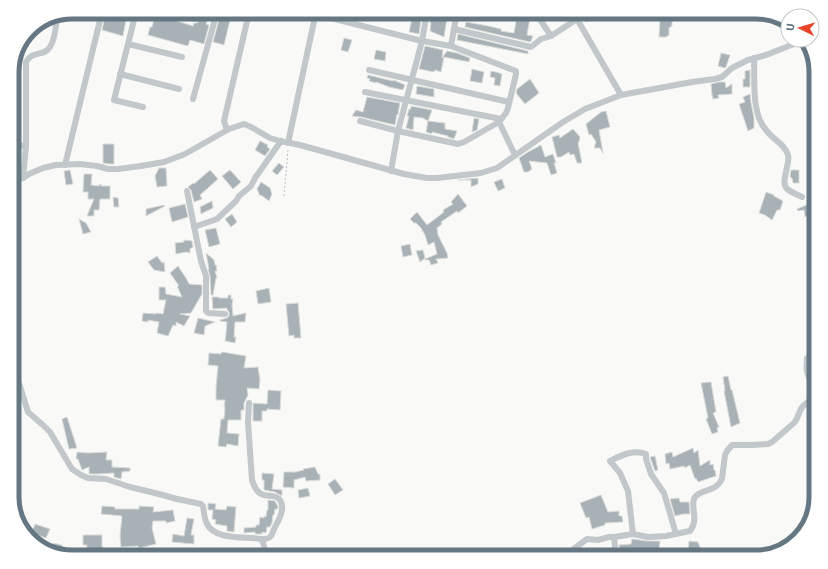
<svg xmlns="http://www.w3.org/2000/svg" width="828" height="569" font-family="'Fira Sans',sans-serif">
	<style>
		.building { fill: #a7b1b6; stroke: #dbdbd9 }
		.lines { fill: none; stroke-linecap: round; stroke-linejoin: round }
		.path { stroke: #babec1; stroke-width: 1; stroke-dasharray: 2 2; stroke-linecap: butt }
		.minor { stroke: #c2c7cb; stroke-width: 6 }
		.rim { fill: none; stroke: #647782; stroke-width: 5 }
	</style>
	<rect width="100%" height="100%" fill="#f9f9f7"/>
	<g class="building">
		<polygon points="106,12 120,12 127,14 123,36 102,30"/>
		<polygon points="197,12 209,12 206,24 209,25 204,44 190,40 188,46 148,35 150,27 152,27 155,15 177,20 177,21 193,26 194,23 197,23 199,20 199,17 196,15"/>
		<polygon points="221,12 232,12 224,45 213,42"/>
		<polygon points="393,12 422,12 419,34 409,32 412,19 392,14"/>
		<polygon points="431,12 448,12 444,37 430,31 431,23 430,23"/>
		<polygon points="487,12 510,12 511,15 513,16 522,18 530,18 527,35 533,36 531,41 530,42 465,27 466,22 488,26 501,29 501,31 514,33 516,21 498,18 499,17 487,13"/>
		<polygon points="584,12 596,12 598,17 586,22 583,15"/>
		<polygon points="660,19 672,20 672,26 669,28 669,35 666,37 659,37"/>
		<polygon points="458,34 528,51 528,54 457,40"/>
		<polygon points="344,38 352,40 348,52 341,50"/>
		<polygon points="425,46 443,50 442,58 447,51 457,53 470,58 469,62 444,57 441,72 435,70 434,72 419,69"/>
		<polygon points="376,50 386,52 385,61 374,59"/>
		<polygon points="721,53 730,55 726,67 725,68 718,66"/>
		<polygon points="472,69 484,72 482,83 470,81"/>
		<polygon points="750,70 750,87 743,87 743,79 745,79 745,71"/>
		<polygon points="491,71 496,72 502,74 500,86 494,85 495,78 490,77"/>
		<polygon points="368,75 393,81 393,80 396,81 405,85 403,90 389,87 376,82 376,83 369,81 370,79 367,78"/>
		<polygon points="530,79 539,93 525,104 516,93 517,89"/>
		<polygon points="719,82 725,82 726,88 732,84 732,94 718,95 719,98 713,99 712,95 711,84"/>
		<polygon points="417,86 434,89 434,97 416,94"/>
		<polygon points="750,94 751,103 754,118 754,128 748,131 739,104 745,102 743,97"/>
		<polygon points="367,97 400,103 399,108 398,115 397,114 395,125 361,117 352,116 356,110 363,112"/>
		<polygon points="411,106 432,110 428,121 423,118 414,117 413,130 406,128 409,116 407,116 409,109 411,109"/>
		<polygon points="606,111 610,127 599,130 603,153 600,148 594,148 596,142 591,134 589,135 586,124 601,112"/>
		<polygon points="474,118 479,119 477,130 472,132"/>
		<rect x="14" y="120" width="6" height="12"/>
		<polygon points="428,121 445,123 445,129 457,131 454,139 448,137 448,136 432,132 432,134 426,132"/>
		<polygon points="573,129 580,137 579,142 578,143 582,163 577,163 574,154 570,155 569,152 561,157 557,157 552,137 559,135 560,138"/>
		<polygon points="260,141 268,145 267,147 270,149 265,156 255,150"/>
		<polygon points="103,144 114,144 114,164 109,164 103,163"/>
		<polygon points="541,145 545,157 553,154 556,163 554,163 557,173 551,175 547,163 529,161 532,169 528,172 524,172 519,158 528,152"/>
		<polygon points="279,163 284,167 277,175 272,171"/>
		<polygon points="159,168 166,168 167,186 157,187 155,176"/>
		<polygon points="70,170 73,184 66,185 64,171"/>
		<polygon points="210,170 218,179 200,195 202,199 194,202 191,190 188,187 193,183 194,184"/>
		<polygon points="230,170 241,182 233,189 222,176"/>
		<polygon points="791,170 799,170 799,183 793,183 792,178 790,177"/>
		<polygon points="84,174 92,174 91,185 99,186 100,184 101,184 101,186 110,186 110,199 100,199 99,210 94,210 94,216 87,216 94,199 88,199 88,192 83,192"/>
		<polygon points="478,178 478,184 471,187 471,180 458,180"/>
		<polygon points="502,179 505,188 498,191 494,182"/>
		<polygon points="261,182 270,188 272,194 269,201 261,195 260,196 257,189"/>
		<polygon points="766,192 774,195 774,196 783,201 780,210 777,210 772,220 765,215 759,213"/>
		<polygon points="816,193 816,208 811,208 813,215 805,217 804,210 798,211 797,209 809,204 808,196"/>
		<polygon points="458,194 467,206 458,213 457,211 441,222 442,224 437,228 438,235 447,253 448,258 436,259 438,263 431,265 429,260 425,260 425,259 437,254 434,242 428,245 425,235 421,228 416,223 414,223 410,219 417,212 427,225 444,212 443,210 453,204 451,202"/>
		<polygon points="113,197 118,198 119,207 114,207"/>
		<polygon points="212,201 213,208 201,214 200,207"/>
		<polygon points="185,204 188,217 172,222 169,208"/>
		<polygon points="164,205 165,206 146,216 146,209"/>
		<polygon points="232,214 237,222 231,227 225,219"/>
		<polygon points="79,219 86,223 91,232 83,234"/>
		<polygon points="216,228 220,244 209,247 205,230"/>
		<polygon points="184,240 192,241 193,247 190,249 190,253 186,252 176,254 175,243 184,242"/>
		<polygon points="410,244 412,255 403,257 401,246"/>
		<polygon points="423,250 425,258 420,262 416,251"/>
		<polygon points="206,253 214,260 215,265 216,265 217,271 215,271 217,278 216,278 213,295 211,295 210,276 208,269 209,269"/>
		<polygon points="157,256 162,263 164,262 165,272 154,270 148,262"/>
		<polygon points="178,266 186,278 189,284 202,285 202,294 191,313 180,314 190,316 184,326 176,322 176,326 173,325 168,336 157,333 159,322 148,320 148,322 142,321 143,313 156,314 156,313 163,314 166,300 159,300 159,287 165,287 166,294 182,297 177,286 179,286 170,273"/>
		<polygon points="269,288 271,302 258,304 256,291"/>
		<polygon points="228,295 231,295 231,299 233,299 232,305 233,316 246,313 245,322 235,322 234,337 236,337 235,343 225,341 226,334 227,322 220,321 220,320 227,318 229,316 229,312 227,310 227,308 213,309 212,297 219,297 219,298 228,298"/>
		<polygon points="298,303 301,338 294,338 294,335 289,336 286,304"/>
		<polygon points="198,318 215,322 205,326 204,335 194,333"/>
		<polygon points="222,352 246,356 244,368 258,367 260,380 259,389 247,388 248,395 244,403 244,410 241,410 241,420 228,420 227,433 239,434 238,446 227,444 226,447 218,446 221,419 224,419 225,407 224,407 225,400 216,400 216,387 218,366 208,365 209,353 221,354"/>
		<polygon points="728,376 731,390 732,390 740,423 731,427 724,391 725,391 723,377"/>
		<polygon points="711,382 716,412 713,413 719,427 717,428 718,432 712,434 706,419 708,418 701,383"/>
		<polygon points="268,390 281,391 280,410 267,409 267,411 262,411 262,421 253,421 253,403 267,404"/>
		<polygon points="67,417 77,448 69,449 62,419"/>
		<polygon points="693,448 694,453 698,450 700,466 710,460 710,465 713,464 714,470 715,470 716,476 698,482 696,478 695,479 690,465 685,468 684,466 670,469 669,463 666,464 665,454 672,452 673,457"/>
		<polygon points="77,452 88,453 107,452 106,460 112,460 112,467 130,468 130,471 122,472 121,479 114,477 114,473 98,474 89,474 89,467 82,470 78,459 76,459"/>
		<polygon points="655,456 658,470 655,471 650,457"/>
		<polygon points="315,467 318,474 320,474 320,480 306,481 305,477 294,480 294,488 283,487 284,472 295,472 304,470 303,469"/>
		<polygon points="262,473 274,474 272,489 282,490 282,496 275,492 264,490 264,480 262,480"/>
		<polygon points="335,479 343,490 335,495 328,484"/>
		<polygon points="308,488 310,496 299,498 298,490"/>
		<polygon points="601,495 608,512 619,511 619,516 622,516 623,522 605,523 605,525 592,529 589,517 586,518 580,503"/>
		<polygon points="679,498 680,502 689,502 690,514 683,514 675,516 670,499"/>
		<polygon points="268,500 275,501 278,507 278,509 275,509 274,515 273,515 272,523 270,527 267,527 266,533 262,532 262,534 255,534 255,532 244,533 244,528 256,527 256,525 259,525 260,517 264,518 264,516 266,517 267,510 268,510"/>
		<polygon points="208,503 216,504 215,509 226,510 227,506 236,507 234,532 227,531 227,526 215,524 216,520 212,519 213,510 208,510"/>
		<polygon points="102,506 115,507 115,509 139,509 139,506 154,507 153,512 173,510 175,521 166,523 166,521 153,521 152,528 156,544 139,548 138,546 121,547 120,536 122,516 101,514"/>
		<polygon points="187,518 194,519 191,535 194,535 194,544 172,542 173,534 184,536"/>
		<polygon points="35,524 50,529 46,538 32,533"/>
		<polygon points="83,535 102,535 102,547 103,547 103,557 86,557 87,545 83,545"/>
		<polygon points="632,539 647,541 660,541 658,557 651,557 651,555 640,555 640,557 629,557 630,554 620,555 619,545 631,544"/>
		<polygon points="689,541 698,542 702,552 688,551"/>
		<polygon points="53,543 62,545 63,554 53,551"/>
	</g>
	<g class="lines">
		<polyline class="path" points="284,196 288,150"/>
		<g class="minor">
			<polyline points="136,12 114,100 143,107"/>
			<polyline points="165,12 195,19"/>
			<polyline points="307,12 422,41 451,46 516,71 516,74 508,108 506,113 499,122 515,155"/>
			<polyline points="514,12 522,14 537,14"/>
			<polyline points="535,12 551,36"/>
			<polyline points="573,12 577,19 621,95"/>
			<polyline points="454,29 531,47 541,39 551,36 577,19 580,12"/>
			<polyline points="128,44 182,57"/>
			<polyline points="451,46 457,12"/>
			<polyline points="20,50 37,27"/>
			<path d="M754 58C755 80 751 113 766 130 772 139 785 144 788 155 789 159 788 163 787 167 782 189 783 188 802 197"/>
			<polyline points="369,70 509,102"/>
			<polyline points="120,74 179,89"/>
			<polyline points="365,92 501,119"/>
			<polyline points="193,99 217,12"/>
			<polyline points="360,121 398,131 458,144 464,142 499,122"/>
			<polyline points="227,130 224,121 248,17"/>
			<polyline points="288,143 316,12"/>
			<polyline points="12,145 26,146"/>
			<polyline points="65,165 102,12"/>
			<polyline points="391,171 398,131 422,41 427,12"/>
			<path d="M23 178 26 146V62C32 50 44 57 50 47 55 40 56 26 57 18"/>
			<polyline points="12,180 23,178 29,174 43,168 56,165 80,164 97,166 108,169 118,169 141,166 164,162 185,154 229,129 244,124 251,127 270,138 280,141 300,145 404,174 427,178 437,178 481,173 497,168 563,122 585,109 621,95 692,82 715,79 722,77 732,68 748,60 766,55 804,40"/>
			<polyline points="187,191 201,261 206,276 206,311 208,313 225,314"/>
			<polyline points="194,227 217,219 236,201 239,196 251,186 255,178 281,141"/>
			<path d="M12 366 17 377 28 412 44 426 50 432 72 469 81 475 88 478 106 479 130 487 155 493 177 499 201 504 203 506C204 512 204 518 207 524 216 541 246 536 261 539 265 544 265 551 265 557"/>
			<path d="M249 403 248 422 252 480C260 505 272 490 280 500 286 509 278 521 274 529 273 532 272 535 270 537 268 539 264 539 261 539"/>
			<path d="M633 534 628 491 620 473 610 461 612 460C622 455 635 449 646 454V459L651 474 664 493 676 534"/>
			<polyline points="614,537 616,557"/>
			<path d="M563 557 587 539 598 540 609 537H614L633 534 648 537 666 536 690 531C700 519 689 506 695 497 702 488 715 493 722 479L725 455 727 451 732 445H752L768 444 772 442 794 423C798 419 798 414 801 409 804 403 813 400 814 396 816 389 808 378 807 371 806 367 807 363 807 358L816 353"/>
		</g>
	</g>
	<path d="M0 0H828V569H0ZM72 19H756A53 53 0 0 1 809 72V497A53 53 0 0 1 756 550H72A53 53 0 0 1 19 497V72A53 53 0 0 1 72 19Z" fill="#fff" fill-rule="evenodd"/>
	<path class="rim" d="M72 19H756A53 53 0 0 1 809 72V497A53 53 0 0 1 756 550H72A53 53 0 0 1 19 497V72A53 53 0 0 1 72 19Z"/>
	<g transform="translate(800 28) rotate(275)"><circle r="19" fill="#ffffff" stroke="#c1c9cd"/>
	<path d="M0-3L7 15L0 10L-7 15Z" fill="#e64529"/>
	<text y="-6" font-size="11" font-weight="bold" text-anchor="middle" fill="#647782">U</text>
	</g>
</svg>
